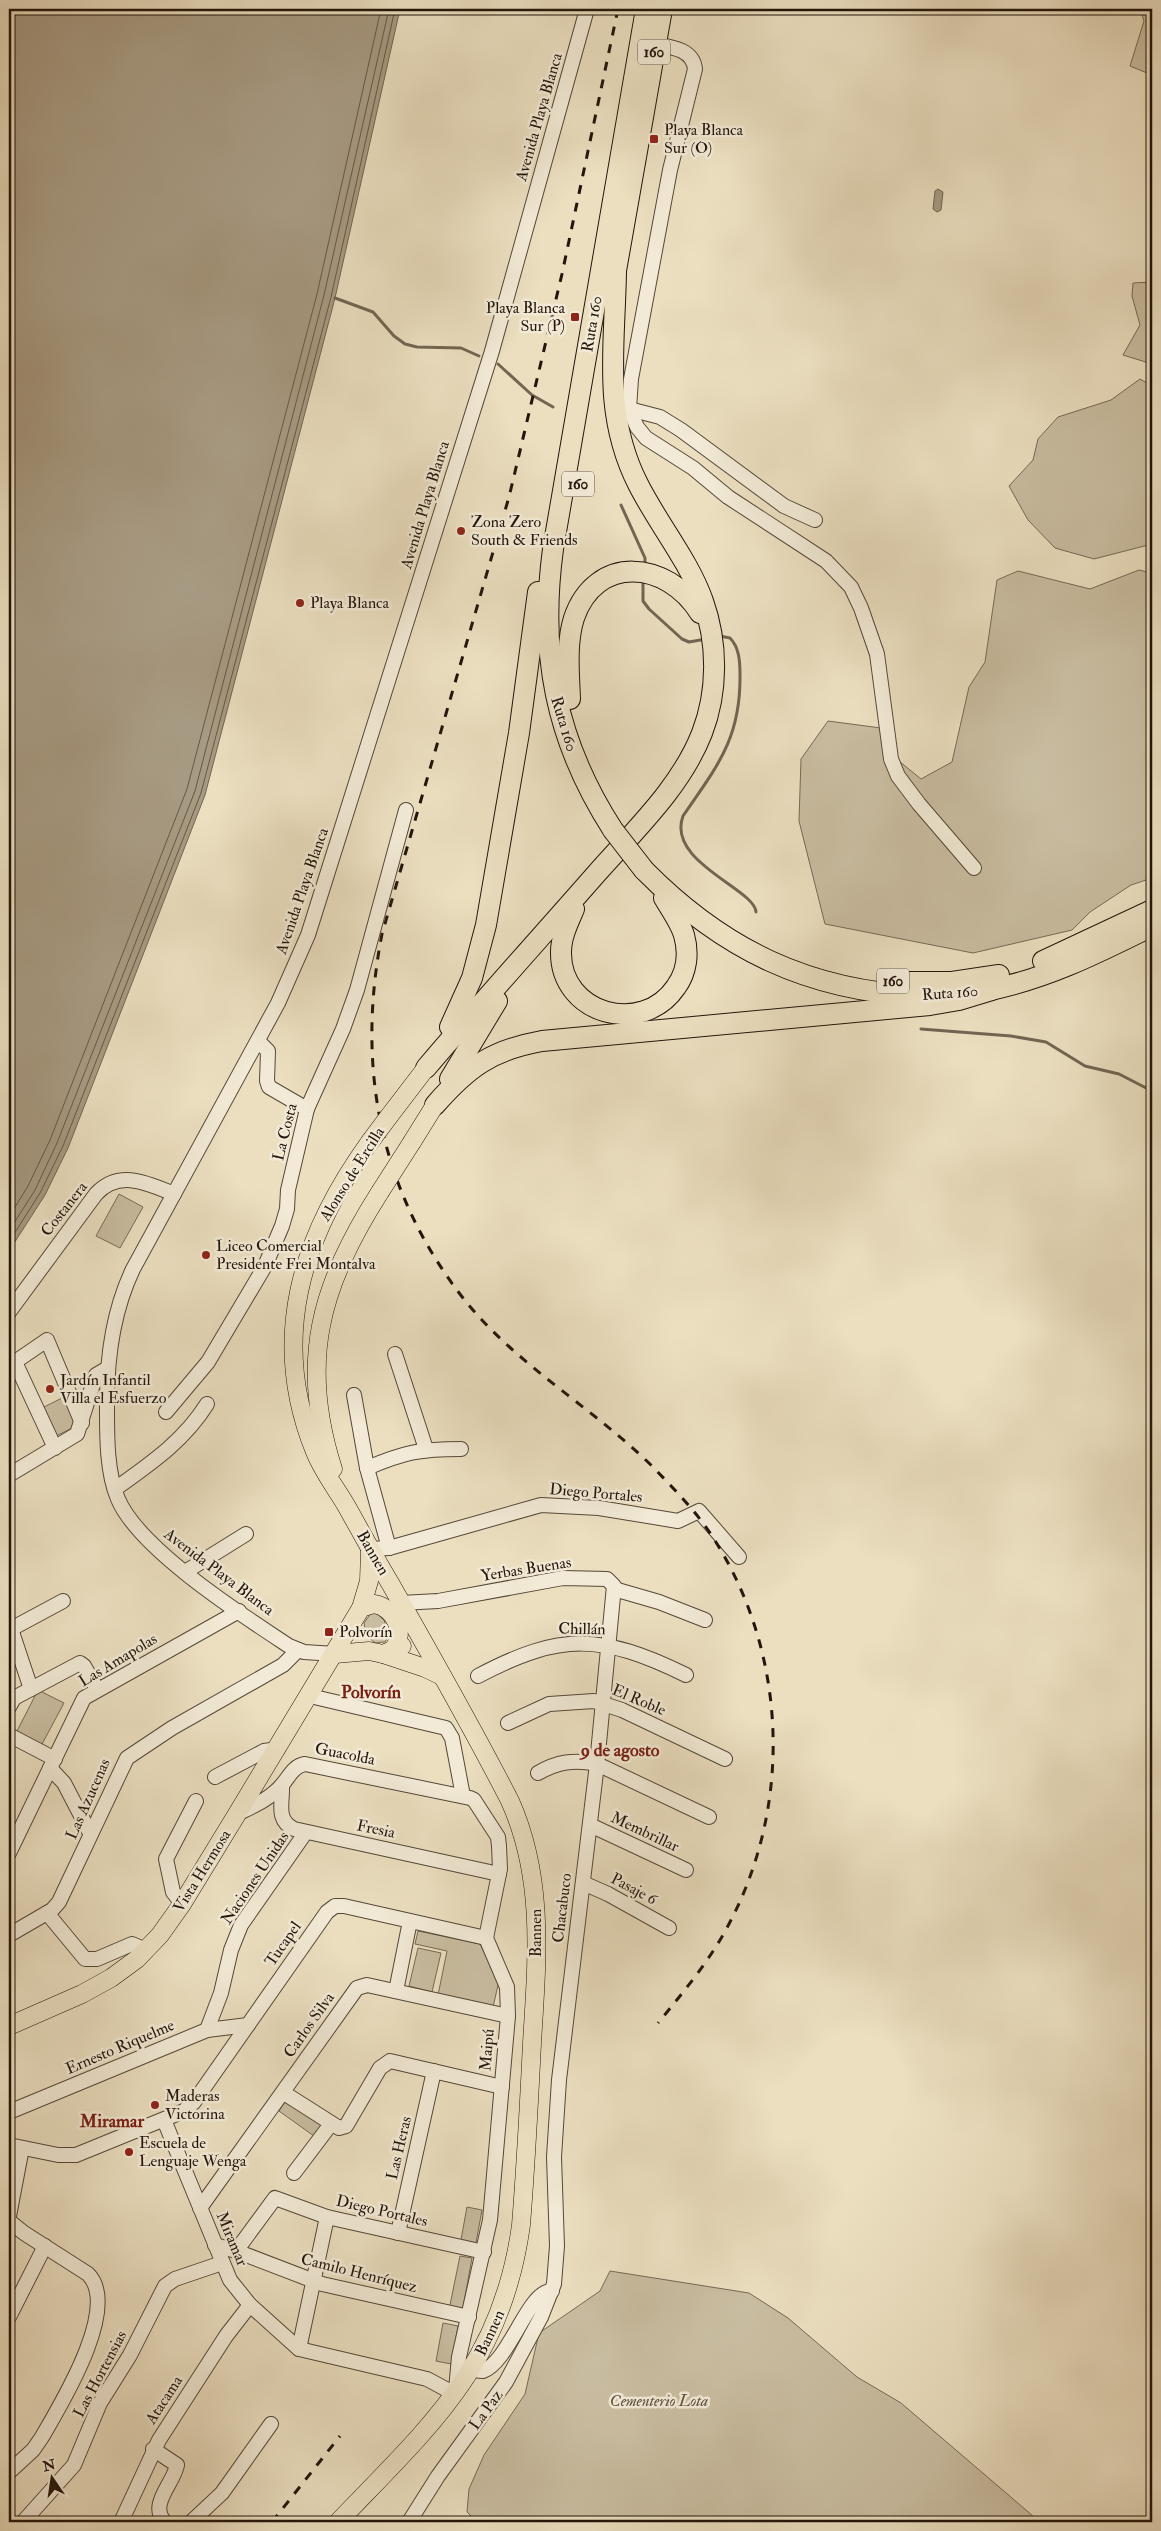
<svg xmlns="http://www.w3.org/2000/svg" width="1161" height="2531" font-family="'IM FELL Double Pica',serif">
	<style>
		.green { fill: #c9bda1; stroke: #766956 }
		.water { fill: #a79a82; stroke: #726552 }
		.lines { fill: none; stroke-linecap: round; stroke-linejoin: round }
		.shore { stroke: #645846; stroke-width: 1 }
		.stream { stroke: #726552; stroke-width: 3 }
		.minor-casing { stroke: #544838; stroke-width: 16 }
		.major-casing { stroke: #22150b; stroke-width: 19 }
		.highway-casing { stroke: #22150b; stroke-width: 22 }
		.minor { stroke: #f2ead6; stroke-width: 14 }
		.major { stroke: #ebdfc0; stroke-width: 18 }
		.highway { stroke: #ebdfc0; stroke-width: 20 }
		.rail { stroke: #22150b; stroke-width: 3; stroke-dasharray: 9 9; stroke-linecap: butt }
		.major-bridge-casing { stroke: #22150b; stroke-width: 19; stroke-linecap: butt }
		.highway-bridge-casing { stroke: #22150b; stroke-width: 22; stroke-linecap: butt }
		.major-bridge { stroke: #ebdfc0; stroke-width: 18 }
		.highway-bridge { stroke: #ebdfc0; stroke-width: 20 }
		.poi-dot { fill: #8f2418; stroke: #f2ead6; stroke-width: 2 }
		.labels { text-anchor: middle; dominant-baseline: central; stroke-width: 5; stroke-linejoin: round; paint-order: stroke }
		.shield { fill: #f2ead6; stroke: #605548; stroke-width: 1 }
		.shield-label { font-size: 15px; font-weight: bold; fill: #22150b }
		.street-label { font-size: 16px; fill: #22150b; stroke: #f2ead6 }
		.poi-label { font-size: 16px; fill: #22150b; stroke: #f2ead6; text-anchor: start }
		.park-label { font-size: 16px; font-style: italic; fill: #5c5040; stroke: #f2ead6 }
		.neighbourhood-label { font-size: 18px; font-weight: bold; fill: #7a1f14; stroke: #f2ead6 }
	</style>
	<rect width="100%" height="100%" fill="#ebdfc0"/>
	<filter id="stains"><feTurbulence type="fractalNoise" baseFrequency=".004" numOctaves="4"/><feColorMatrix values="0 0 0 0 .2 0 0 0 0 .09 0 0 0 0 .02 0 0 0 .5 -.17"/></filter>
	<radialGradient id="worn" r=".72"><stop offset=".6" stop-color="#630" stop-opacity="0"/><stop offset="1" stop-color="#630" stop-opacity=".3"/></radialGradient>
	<g class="green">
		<polygon points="1140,9 1152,9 1152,75 1130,66 1144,21"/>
		<polygon points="1152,282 1152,364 1123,355 1140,325 1132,296 1133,283"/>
		<polygon points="1140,379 1152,386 1152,544 1094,559 1055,548 1028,520 1009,486 1033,460 1038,439 1058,417 1111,400"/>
		<polygon points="1139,570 1152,573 1152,700 1147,711 1152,724 1152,878 1131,885 1090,912 1072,930 973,953 825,924 799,821 801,759 828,721 881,728 899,761 921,779 952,762 969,687 985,662 997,580 1018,571 1090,589"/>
		<polygon points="119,1194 143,1207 120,1248 96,1236"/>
		<polygon points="66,1396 80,1424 56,1436 42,1408"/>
		<polygon points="371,1613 376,1613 384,1620 389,1635 385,1642 375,1643 366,1635 364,1623"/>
		<polygon points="38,1690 64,1703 41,1746 16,1733"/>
		<polygon points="418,1931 480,1944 499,1981 493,2007 438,1995 447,1951 415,1944"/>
		<polygon points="418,1948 441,1953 432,1992 409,1986"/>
		<polygon points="287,2099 322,2124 314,2136 279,2111"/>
		<polygon points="467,2207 482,2210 475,2248 460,2245"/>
		<polygon points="460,2256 472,2258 462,2313 449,2310"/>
		<polygon points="610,2271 749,2293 788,2318 857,2377 901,2403 1040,2522 477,2522 467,2512 469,2489 484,2455 525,2394 539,2333 600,2291"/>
		<polygon points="443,2323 458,2326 451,2364 436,2361"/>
	</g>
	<g class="water">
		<polygon points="9,9 400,9 335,298 205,795 68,1148 45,1195 9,1251"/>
		<polygon points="938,189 943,192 941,210 937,212 933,209 935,191"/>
	</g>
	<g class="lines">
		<g class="shore">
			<polyline points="9,1217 28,1186 50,1140 187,789 317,294 381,9"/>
			<polyline points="9,1231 35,1190 57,1143 195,791 324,295 389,9"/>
			<polyline points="9,1242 40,1193 63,1146 201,793 331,297 395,9"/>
		</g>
		<g class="stream">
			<polyline points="335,298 373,312 394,336 405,344 417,347 461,348 479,356"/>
			<polyline points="498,364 532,395 553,407"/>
			<polyline points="621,505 645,558 645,566"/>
			<polyline points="643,580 643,601 649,609 682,639 689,642 706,639"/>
			<path d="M720 636 730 638C739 647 740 661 740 674 741 738 718 765 683 816 666 862 755 889 756 912"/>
			<polyline points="921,1029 1011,1036 1046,1042 1085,1066 1119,1074 1152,1091"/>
		</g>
		<defs>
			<g id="minor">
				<path d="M655 44C671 47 693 49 695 69L670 170 631 379 629 409 637 427 646 438 693 468 728 497 826 561 851 587 861 608 877 654 891 759 898 776 919 804 974 868"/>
				<polyline points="629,409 660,417 681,430 784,506 815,520"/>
				<polyline points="258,1041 268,1051 267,1081 269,1087 307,1109"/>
				<path d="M9 1312 96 1194C119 1169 147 1183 174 1194"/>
				<polyline points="395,1354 426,1449"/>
				<polyline points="15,1362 55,1448"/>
				<polyline points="9,1366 47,1340 82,1423"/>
				<polyline points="354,1395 367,1468 389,1548"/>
				<polyline points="166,1412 208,1362 265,1266 282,1226 287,1209 288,1190 307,1109 343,1029 357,990 406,810"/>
				<path d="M367 1468C405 1452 420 1449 461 1449"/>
				<polyline points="9,1475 77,1434 96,1375 108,1368"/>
				<path d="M115 1489C150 1464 184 1441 207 1404"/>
				<polyline points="370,1549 389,1548 541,1505 599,1508 678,1521 699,1511 739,1557"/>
				<polyline points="185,1572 246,1534"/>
				<polyline points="614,1589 659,1602 705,1620"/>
				<polyline points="401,1603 438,1601 563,1578 607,1579 614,1586 597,1764 559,2080 554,2157 557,2246 554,2284 541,2317 506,2382 438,2476 409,2522"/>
				<polyline points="9,1623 31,1689"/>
				<polyline points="11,1629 63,1601"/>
				<path d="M335 1654 304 1652 289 1646C242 1615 139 1549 118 1499 106 1471 107 1432 107 1401 107 1355 113 1311 133 1269L278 1003 308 935 492 351 587 9"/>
				<path d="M478 1676C561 1632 602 1634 686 1675"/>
				<polyline points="310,1696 446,1728 452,1738 463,1796"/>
				<polyline points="9,1707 14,1698 80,1663 84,1666 97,1689"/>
				<polyline points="508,1723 549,1704 594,1701 622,1710 725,1759"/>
				<polyline points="9,1735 55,1759"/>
				<polyline points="50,1768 64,1783 90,1833"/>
				<path d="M538 1773C557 1762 574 1759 597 1764L709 1817"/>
				<polyline points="215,1777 264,1751 278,1749"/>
				<path d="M282 1785C283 1802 275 1820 294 1829L499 1874"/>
				<path d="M237 1814C253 1806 270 1799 282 1785 289 1777 293 1766 305 1764L470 1798 474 1800 498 1837 499 1846 500 1869 486 1938 507 1987 508 2016 490 2220 459 2357 456 2390"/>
				<polyline points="590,1825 686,1870"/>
				<polyline points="9,1853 84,1698 239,1611"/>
				<polyline points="583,1883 608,1894 669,1928"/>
				<polyline points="182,1904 173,1892 166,1859 196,1801"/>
				<polyline points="47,1913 85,1959 97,1959 132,1944 146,1950"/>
				<polyline points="9,1935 52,1910 59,1902 127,1758 172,1728 283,1665 298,1650"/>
				<polyline points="396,1991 410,1921"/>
				<polyline points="207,2030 221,1993 231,1950 241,1925 306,1832"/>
				<polyline points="284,2093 339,2128 346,2126 380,2068 390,2061 502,2087"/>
				<polyline points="9,2112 207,2030 248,2025"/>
				<polyline points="164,2120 230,2280 250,2305 299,2349 427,2379 455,2394"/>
				<polyline points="9,2145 58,2155 76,2155 184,2111 194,2102 327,1912 335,1906 344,1906 486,1938"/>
				<polyline points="294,2173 331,2124"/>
				<polyline points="200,2208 357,1988 367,1985 508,2016"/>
				<polyline points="9,2216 22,2148"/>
				<path d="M9 2221 24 2233 88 2274C121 2307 61 2404 42 2437L33 2450 9 2472"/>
				<polyline points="398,2233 434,2071"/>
				<polyline points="215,2245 236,2251 322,2284 469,2317"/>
				<polyline points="236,2251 275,2198 327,2217 484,2252"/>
				<polyline points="9,2317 45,2246"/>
				<polyline points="299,2349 327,2217"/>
				<path d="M471 2370 483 2371C510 2361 528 2290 552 2291"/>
				<path d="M153 2449 177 2465C174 2483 148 2505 165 2522"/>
				<polyline points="23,2522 74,2465 100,2403 130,2355 165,2286 175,2279 222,2263"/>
				<polyline points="121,2522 159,2440 226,2336 250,2305"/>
				<polyline points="191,2522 222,2493 271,2424"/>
			</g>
			<g id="major">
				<polyline points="390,1115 426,1068"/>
				<polyline points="412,1142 435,1105"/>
				<path d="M333 1469C298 1360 321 1285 380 1192"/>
				<polyline points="361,1608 369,1581 370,1550"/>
				<polyline points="335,1654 369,1651 383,1654 402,1646"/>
				<polyline points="383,1654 425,1668 442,1676"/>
				<path d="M9 2026 82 1994 111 1978 137 1959 160 1935 182 1904 237 1814 361 1608 374 1604C394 1607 407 1633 393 1649"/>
				<path d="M338 2522C430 2426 502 2365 521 2225 526 2164 529 2104 532 2043 537 1960 545 1879 510 1801 472 1727 431 1655 390 1583 375 1558 361 1532 347 1507 336 1488 323 1472 315 1452 269 1339 301 1238 369 1143"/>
			</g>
			<g id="highway">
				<polyline points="614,282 662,9"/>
				<path d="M570 699C569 673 566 643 574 618 596 554 667 560 700 613"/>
				<path d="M613 830C555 740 539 653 553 549L646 9"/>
				<path d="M644 870C723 950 809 991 921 996"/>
				<path d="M574 909C568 923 561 937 561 952 560 1014 642 1037 676 987 687 972 689 953 684 935 680 922 671 910 664 898"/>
				<polyline points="1043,961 1152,910"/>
				<polyline points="901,982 952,982 999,975"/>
				<path d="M980 992C1042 981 1096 954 1152 926"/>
				<polyline points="450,1027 472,978 486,925 519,733 538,592"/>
				<path d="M426 1068C482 1002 540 938 597 873 635 830 681 787 702 733 718 692 718 643 703 601 688 559 658 524 638 484 602 413 615 347 616 271"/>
				<polyline points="450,1079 497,1001"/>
				<path d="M435 1105C468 1067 492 1050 542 1041L930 1005 959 1000 992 990"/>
			</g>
		</defs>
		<use href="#minor" class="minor-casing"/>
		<use href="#major" class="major-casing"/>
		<use href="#highway" class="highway-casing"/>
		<use href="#minor" class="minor"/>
		<use href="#major" class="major"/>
		<use href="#highway" class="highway"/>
		<g class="rail">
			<path d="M618 9 562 274 509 497 382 934C356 1066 379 1190 463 1298 516 1365 592 1407 652 1466 674 1489 697 1512 714 1539 786 1652 793 1800 731 1920 712 1958 685 1990 658 2023"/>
			<polyline points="272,2522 340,2436"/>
		</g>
		<defs>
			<g id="major-bridge">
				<polyline points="369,1143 390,1115"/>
				<polyline points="380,1192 412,1142"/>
			</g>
			<polyline id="highway-bridge" points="613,830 644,870"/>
		</defs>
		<use href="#major-bridge" class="major-bridge-casing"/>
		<use href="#highway-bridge" class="highway-bridge-casing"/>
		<use href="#major-bridge" class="major-bridge"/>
		<use href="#highway-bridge" class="highway-bridge"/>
	</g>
	<g class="poi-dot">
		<rect x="649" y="134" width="10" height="10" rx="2.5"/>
		<rect x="570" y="312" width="10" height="10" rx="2.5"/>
		<circle cx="461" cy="531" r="5"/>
		<circle cx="300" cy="603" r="5"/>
		<circle cx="206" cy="1255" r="5"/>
		<circle cx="50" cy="1389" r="5"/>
		<rect x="324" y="1627" width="10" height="10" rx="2.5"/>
		<circle cx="155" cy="2105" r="5"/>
		<circle cx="129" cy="2152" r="5"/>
	</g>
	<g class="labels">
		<g class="shield">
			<rect x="638" y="39.5" width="32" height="25" rx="4"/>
			<rect x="562" y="471.5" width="32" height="25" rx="4"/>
			<rect x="877" y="968.5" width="32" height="25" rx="4"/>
		</g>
		<g class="shield-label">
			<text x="654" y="52">160</text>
			<text x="578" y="484">160</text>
			<text x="893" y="981">160</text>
		</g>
		<g class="street-label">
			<text transform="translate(539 117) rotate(-74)">Avenida Playa Blanca</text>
			<text transform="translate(592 324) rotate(-80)">Ruta 160</text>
			<text transform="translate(425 505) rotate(-73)">Avenida Playa Blanca</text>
			<text transform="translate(564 724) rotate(73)">Ruta 160</text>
			<text transform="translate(302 891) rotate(-71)">Avenida Playa Blanca</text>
			<text transform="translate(950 993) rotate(-4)">Ruta 160</text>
			<text transform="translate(285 1132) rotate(-76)">La Costa</text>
			<text transform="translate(352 1174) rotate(-58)">Alonso de Ercilla</text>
			<text transform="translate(64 1209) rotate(-52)">Costanera</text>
			<text transform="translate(596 1493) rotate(5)">Diego Portales</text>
			<text transform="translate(373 1553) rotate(60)">Bannen</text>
			<text transform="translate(526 1569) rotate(-9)">Yerbas Buenas</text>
			<text transform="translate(219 1572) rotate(37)">Avenida Playa Blanca</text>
			<text transform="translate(582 1629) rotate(1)">Chillán</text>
			<text transform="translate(118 1660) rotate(-31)">Las Amapolas</text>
			<text transform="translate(639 1700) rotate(23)">El Roble</text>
			<text transform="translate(345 1754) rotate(11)">Guacolda</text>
			<text transform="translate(88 1799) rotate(-66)">Las Azucenas</text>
			<text transform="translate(376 1829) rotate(12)">Fresia</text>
			<text transform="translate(645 1832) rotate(25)">Membrillar</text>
			<text transform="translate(202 1871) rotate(-58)">Vista Hermosa</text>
			<text transform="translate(255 1878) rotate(-56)">Naciones Unidas</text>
			<text transform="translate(634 1889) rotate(28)">Pasaje 6</text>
			<text transform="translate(562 1908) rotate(-83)">Chacabuco</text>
			<text transform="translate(536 1933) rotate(-90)">Bannen</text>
			<text transform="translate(283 1944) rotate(-55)">Tucapel</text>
			<text transform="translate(309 2025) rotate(-55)">Carlos Silva</text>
			<text transform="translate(120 2047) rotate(-23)">Ernesto Riquelme</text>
			<text transform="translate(487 2050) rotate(-85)">Maipú</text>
			<text transform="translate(399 2148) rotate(-77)">Las Heras</text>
			<text transform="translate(382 2211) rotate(13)">Diego Portales</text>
			<text transform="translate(232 2239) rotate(67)">Miramar</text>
			<text transform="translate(359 2273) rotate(14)">Camilo Henríquez</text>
			<text transform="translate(490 2333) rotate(-65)">Bannen</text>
			<text transform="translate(100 2374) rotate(-62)">Las Hortensias</text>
			<text transform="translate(164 2400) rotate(-57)">Atacama</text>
			<text transform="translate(486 2410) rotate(-54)">La Paz</text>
		</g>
		<g class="poi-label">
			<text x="664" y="130">Playa Blanca<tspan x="664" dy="18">Sur (O)</tspan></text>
			<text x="565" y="308" text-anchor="end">Playa Blanca<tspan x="565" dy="18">Sur (P)</tspan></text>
			<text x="471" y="522">Zona Zero<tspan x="471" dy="18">South &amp; Friends</tspan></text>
			<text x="310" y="603">Playa Blanca</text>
			<text x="216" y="1246">Liceo Comercial<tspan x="216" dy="18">Presidente Frei Montalva</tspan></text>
			<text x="60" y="1380">Jardín Infantil<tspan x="60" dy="18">Villa el Esfuerzo</tspan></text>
			<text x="339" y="1632">Polvorín</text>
			<text x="165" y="2096">Maderas<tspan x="165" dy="18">Victorina</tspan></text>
			<text x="139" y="2143">Escuela de<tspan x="139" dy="18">Lenguaje Wenga</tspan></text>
		</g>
		<g class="park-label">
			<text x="659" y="2401">Cementerio Lota</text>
		</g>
		<g class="neighbourhood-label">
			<text x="371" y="1692">Polvorín</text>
			<text x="620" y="1750">9 de agosto</text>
			<text x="112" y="2121">Miramar</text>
		</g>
	</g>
	<rect width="1161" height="2531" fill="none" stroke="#ebdfc0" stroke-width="30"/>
	<rect x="10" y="10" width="1141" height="2511" fill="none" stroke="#22150b" stroke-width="2.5"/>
	<rect x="15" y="15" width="1131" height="2501" fill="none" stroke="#22150b"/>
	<g transform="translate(52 2478) rotate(347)" stroke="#f2ead6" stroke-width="4" paint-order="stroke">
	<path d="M0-4L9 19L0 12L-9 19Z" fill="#22150b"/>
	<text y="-8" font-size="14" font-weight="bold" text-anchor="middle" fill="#22150b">N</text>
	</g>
	<rect width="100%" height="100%" filter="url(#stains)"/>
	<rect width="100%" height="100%" fill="url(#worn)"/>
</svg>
